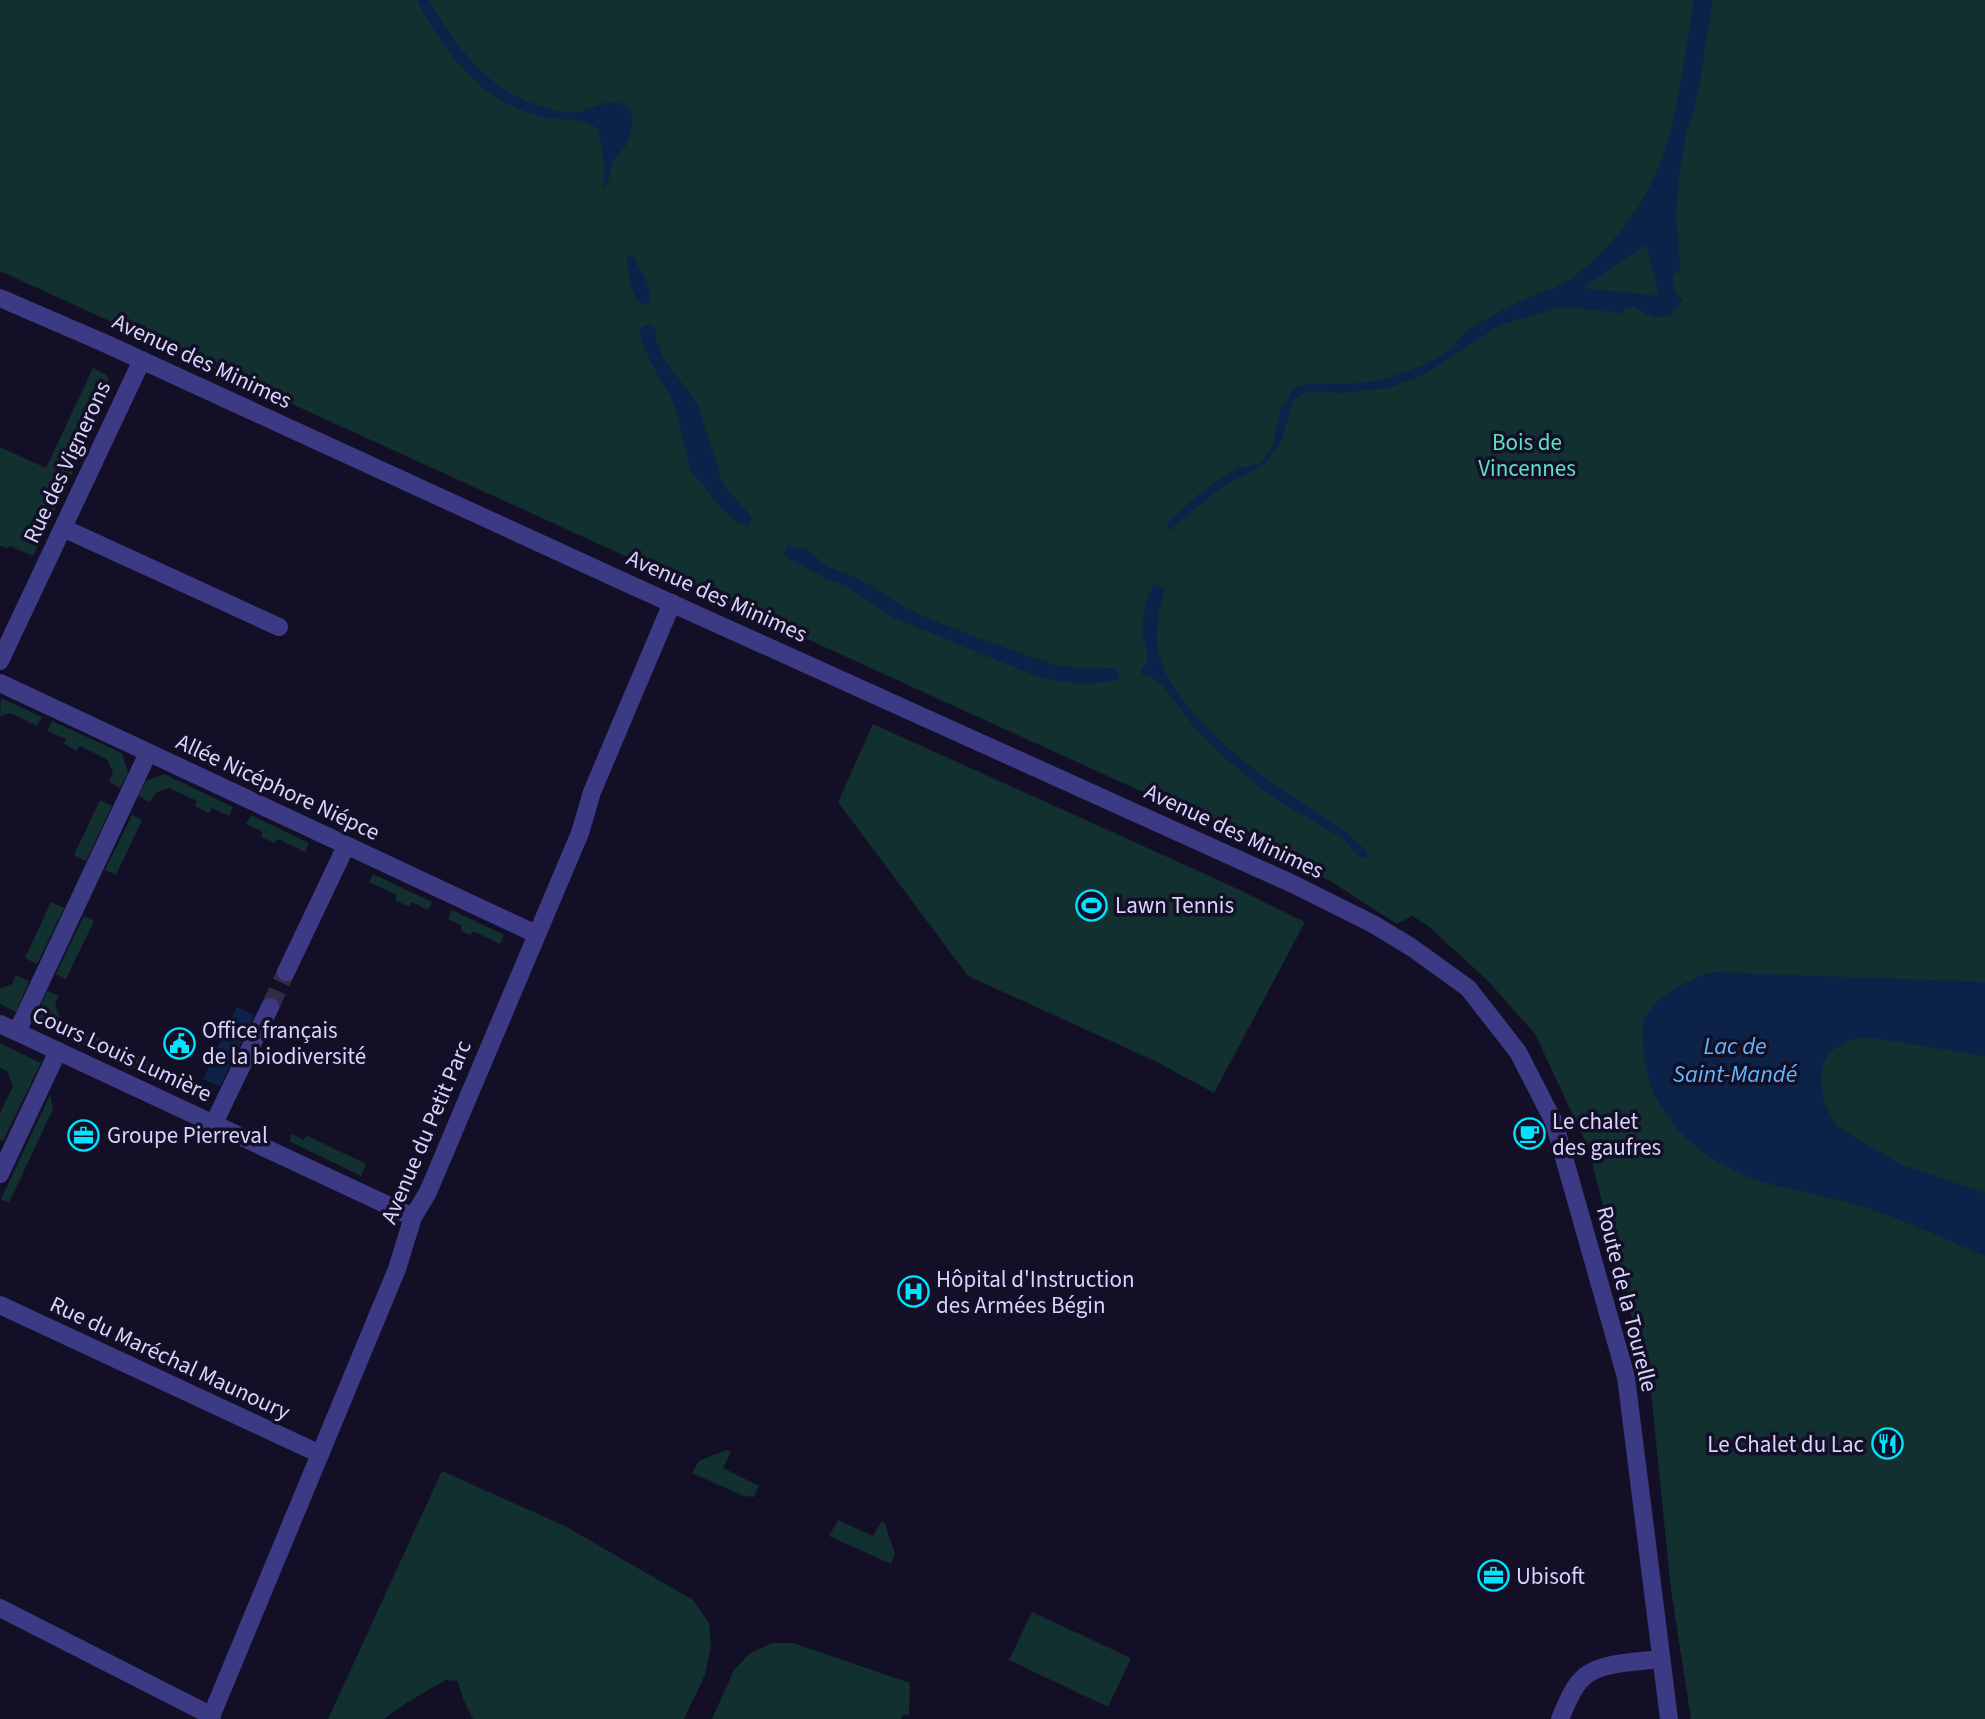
<svg xmlns="http://www.w3.org/2000/svg" width="1985" height="1719" font-family="'Source Sans 3',sans-serif">
	<style>
		.green { fill: #12302f }
		.water { fill: #0c2248; fill-rule: evenodd }
		.lines { fill: none; stroke-linecap: round; stroke-linejoin: round }
		.minor-tunnel { stroke: #312d47; stroke-width: 18; stroke-dasharray: 18 9; stroke-linecap: butt }
		.minor { stroke: #3d3a85; stroke-width: 18 }
		.labels { text-anchor: middle; dominant-baseline: central; stroke-width: 7; stroke-linejoin: round; paint-order: stroke }
		.street-label { font-size: 23px; fill: #d9d4ff; stroke: #130f26 }
		.park-label { font-size: 23px; fill: #5fe0c0; stroke: #130f26 }
		.poi-label { font-size: 23px; fill: #d9d4ff; stroke: #130f26; text-anchor: start }
		.water-label { font-size: 24px; font-style: italic; fill: #62b6ff; stroke: #130f26 }
	</style>
	<rect width="100%" height="100%" fill="#130f26"/>
	<g class="green">
		<polygon points="0,0 1985,0 1985,1719 1691,1719 1671,1590 1651,1392 1588,1147 1535,1034 1489,982 1427,925 1412,916 1397,924 1330,881 1248,840 0,271"/>
		<polygon points="93,368 107,375 112,389 33,556 10,546 8,548 0,546 0,447 46,468"/>
		<polygon points="1,698 42,717 37,726 10,713 0,716"/>
		<polygon points="52,721 122,753 128,773 120,788 109,782 113,773 107,759 80,746 77,751 64,744 66,739 47,731"/>
		<polygon points="873,724 1225,883 1305,922 1214,1093 1157,1062 968,976 838,802"/>
		<polygon points="164,774 233,807 229,816 212,808 209,813 195,806 197,801 169,788 155,793 150,802 138,796 146,781"/>
		<polygon points="100,800 112,806 86,861 74,855"/>
		<polygon points="132,815 142,820 116,875 105,870"/>
		<polygon points="251,815 309,843 305,852 278,839 275,843 261,837 263,832 246,824"/>
		<polygon points="373,874 432,902 428,910 412,902 409,907 395,900 397,895 369,882"/>
		<polygon points="51,902 64,908 37,964 25,958"/>
		<polygon points="452,910 504,935 500,944 473,931 470,935 461,931 462,926 448,919"/>
		<polygon points="84,916 94,921 66,979 56,974"/>
		<polygon points="16,975 29,981 16,1012 0,1004 0,989 12,984"/>
		<polygon points="47,991 59,996 55,1005 61,1020 149,1061 147,1066 161,1073 158,1080 33,1021"/>
		<polygon points="0,1043 41,1063 3,1141 0,1140 0,1113 13,1086 7,1071 0,1068"/>
		<polygon points="50,1095 53,1109 9,1203 1,1199"/>
		<polygon points="292,1134 304,1140 306,1135 366,1164 361,1176 289,1141"/>
		<polygon points="726,1450 731,1452 723,1468 759,1486 754,1497 744,1496 692,1473 699,1461"/>
		<polygon points="442,1471 565,1526 693,1600 709,1623 711,1646 705,1675 684,1719 473,1719 463,1699 458,1681 446,1680 406,1703 384,1719 328,1719"/>
		<polygon points="838,1520 873,1536 882,1521 885,1524 895,1554 891,1564 829,1536"/>
		<polygon points="1032,1612 1131,1658 1108,1707 1009,1660"/>
		<polygon points="772,1643 793,1643 910,1683 909,1716 904,1714 901,1719 712,1719 734,1670 750,1653"/>
	</g>
	<g class="water">
		<path d="M417 0H429C456 48 488 90 542 107 554 111 565 113 578 112 593 110 609 96 624 105 638 113 632 137 624 148 621 152 616 155 614 160 608 170 613 178 603 189L605 169 598 129C580 115 563 122 542 117 482 102 444 53 417 0Z"/>
		<path d="M1694 0H1713L1697 98 1685 139 1679 176 1676 213 1680 268 1673 277 1675 293 1683 300 1671 315 1654 318 1634 307 1625 308 1624 313 1561 307 1500 325 1440 365 1420 376 1389 388 1339 393 1313 391 1303 394 1293 402 1280 444 1264 464 1220 488 1170 530 1167 529 1168 522 1200 493 1208 489 1210 485 1236 469 1260 463 1263 460 1272 448 1281 407 1286 405C1292 376 1316 385 1337 384 1351 384 1366 383 1379 380 1397 377 1445 358 1455 344 1463 333 1471 328 1483 321 1497 313 1511 305 1525 299 1545 290 1560 288 1577 274 1674 196 1675 112 1694 0ZM1646 245 1659 296 1585 288V287Z"/>
		<path d="M628 256 634 257C639 269 653 289 651 301L645 305 637 301 632 289 626 259Z"/>
		<polygon points="649,324 655,327 656,340 664,358 698,405 723,485 750,515 752,519 748,525 738,523 718,505 690,469 674,404 649,359 639,332 640,328"/>
		<polygon points="787,546 806,549 827,566 861,580 906,608 952,628 1051,664 1083,669 1114,668 1118,671 1118,680 1088,684 1063,682 1033,675 892,617 847,586 825,578 788,558 784,554"/>
		<path d="M1154 584 1162 586 1164 590C1158 613 1154 634 1160 658 1173 706 1246 767 1287 793 1318 813 1343 826 1368 853L1365 858H1360L1345 840 1268 794 1225 758 1196 729 1161 684 1156 680 1143 675 1141 670C1154 656 1144 649 1143 634 1142 619 1147 596 1154 584Z"/>
		<path d="M1713 972 1985 982V1056L1867 1037 1846 1041 1830 1052 1822 1066 1821 1082 1825 1105 1838 1127 1900 1164 1985 1193V1256C1947 1240 1910 1223 1871 1209 1834 1196 1794 1193 1757 1180 1695 1157 1644 1112 1643 1041 1643 1036 1642 1029 1643 1025 1650 997 1689 979 1713 972Z"/>
		<polygon points="237,1007 254,1015 220,1087 203,1079"/>
	</g>
	<g class="lines">
		<polyline class="minor-tunnel" points="270,1007 286,972"/>
		<g class="minor">
			<polyline points="0,298 102,342 631,585 1293,884 1373,924 1411,947 1468,988 1518,1052 1554,1122 1626,1377 1669,1719"/>
			<polyline points="63,528 279,627"/>
			<polyline points="0,661 142,360"/>
			<polyline points="0,683 536,934"/>
			<polyline points="286,972 346,846"/>
			<polyline points="0,1024 413,1217"/>
			<polyline points="17,1032 148,753"/>
			<polyline points="214,1123 270,1007"/>
			<polyline points="0,1174 58,1051"/>
			<polyline points="0,1305 320,1454"/>
			<polyline points="0,1608 212,1716"/>
			<polyline points="210,1719 397,1269 413,1217 428,1192 580,833 592,792 672,603"/>
			<path d="M1560 1719C1566 1706 1571 1690 1581 1680 1596 1662 1638 1662 1660 1659"/>
		</g>
	</g>
	<defs>
		<symbol id="stadium-ring" viewBox="-11 -11 22 22"><circle r="9.5" fill="#130f26" stroke="#00e5ff" stroke-width="1.5"/><path d="M0-5a6.5 5 0 1 0 0 10a6.5 5 0 1 0 0-10ZM-3.5-1.8h7v3.6h-7Z" fill="#00e5ff"/></symbol>
		<symbol id="civic-ring" viewBox="-11 -11 22 22"><circle r="9.5" fill="#130f26" stroke="#00e5ff" stroke-width="1.5"/><path d="M-.6-6.5H3V-4.5H.6V-3L4-1V1h2V6H-6V1h2V-1L-.6-3ZM-1.2 2.5V6h2.4V2.5Z" fill="#00e5ff"/></symbol>
		<symbol id="cafe-ring" viewBox="-11 -11 22 22"><circle r="9.5" fill="#130f26" stroke="#00e5ff" stroke-width="1.5"/><path d="M-5.5-4.5H6V0H3Q3 3.5 0 3.5H-2.5Q-5.5 3.5-5.5 0ZM3-3.2v2h1.7v-2ZM-6 4.5H4V6H-6Z" fill="#00e5ff"/></symbol>
		<symbol id="office-ring" viewBox="-11 -11 22 22"><circle r="9.5" fill="#130f26" stroke="#00e5ff" stroke-width="1.5"/><path d="M-6-3h4V-5.5h4V-3h4V5H-6ZM-1-4.5V-3h2v-1.5ZM-6 0V1H6V0Z" fill="#00e5ff"/></symbol>
		<symbol id="hospital-ring" viewBox="-11 -11 22 22"><circle r="9.5" fill="#130f26" stroke="#00e5ff" stroke-width="1.5"/><path d="M-5-5h3v3.5h4V-5h3V5h-3V1.5h-4V5h-3Z" fill="#00e5ff"/></symbol>
		<symbol id="restaurant-ring" viewBox="-11 -11 22 22"><circle r="9.5" fill="#130f26" stroke="#00e5ff" stroke-width="1.5"/><path d="M-5-6h1v4h1v-4h1v4h1v-4h1v5L-1.5 .5V6h-2V.5L-5-1ZM5-6V6H3V1.5H1.5Q1.5-4 5-6Z" fill="#00e5ff"/></symbol>
	</defs>
	<g fill-rule="evenodd">
		<use href="#stadium-ring" x="1074" y="888" width="35" height="35"/>
		<use href="#civic-ring" x="162" y="1026" width="35" height="35"/>
		<use href="#cafe-ring" x="1512" y="1116" width="35" height="35"/>
		<use href="#office-ring" x="66" y="1118" width="35" height="35"/>
		<use href="#hospital-ring" x="896" y="1274" width="35" height="35"/>
		<use href="#restaurant-ring" x="1870" y="1426" width="35" height="35"/>
		<use href="#office-ring" x="1476" y="1558" width="35" height="35"/>
	</g>
	<g class="labels">
		<g class="street-label">
			<text transform="translate(202 361) rotate(25)">Avenue des Minimes</text>
			<text transform="translate(67 462) rotate(-65)">Rue des Vignerons</text>
			<text transform="translate(717 596) rotate(24)">Avenue des Minimes</text>
			<text transform="translate(278 787) rotate(25)">Allée Nicéphore Niépce</text>
			<text transform="translate(1234 831) rotate(25)">Avenue des Minimes</text>
			<text transform="translate(122 1054) rotate(25)">Cours Louis Lumière</text>
			<text transform="translate(426 1132) rotate(-67)">Avenue du Petit Parc</text>
			<text transform="translate(1627 1299) rotate(76)">Route de la Tourelle</text>
			<text transform="translate(170 1358) rotate(25)">Rue du Maréchal Maunoury</text>
		</g>
		<g class="park-label">
			<text x="1527" y="442">Bois de<tspan x="1527" dy="26">Vincennes</tspan></text>
		</g>
		<g class="poi-label">
			<text x="1115" y="905">Lawn Tennis</text>
			<text x="202" y="1030">Office français<tspan x="202" dy="26">de la biodiversité</tspan></text>
			<text x="1552" y="1121">Le chalet<tspan x="1552" dy="26">des gaufres</tspan></text>
			<text x="107" y="1135">Groupe Pierreval</text>
			<text x="936" y="1279">Hôpital d'Instruction<tspan x="936" dy="26">des Armées Bégin</tspan></text>
			<text x="1864" y="1444" text-anchor="end">Le Chalet du Lac</text>
			<text x="1516" y="1576">Ubisoft</text>
		</g>
		<g class="water-label">
			<text x="1735" y="1046">Lac de<tspan x="1735" dy="28">Saint-Mandé</tspan></text>
		</g>
	</g>
</svg>
